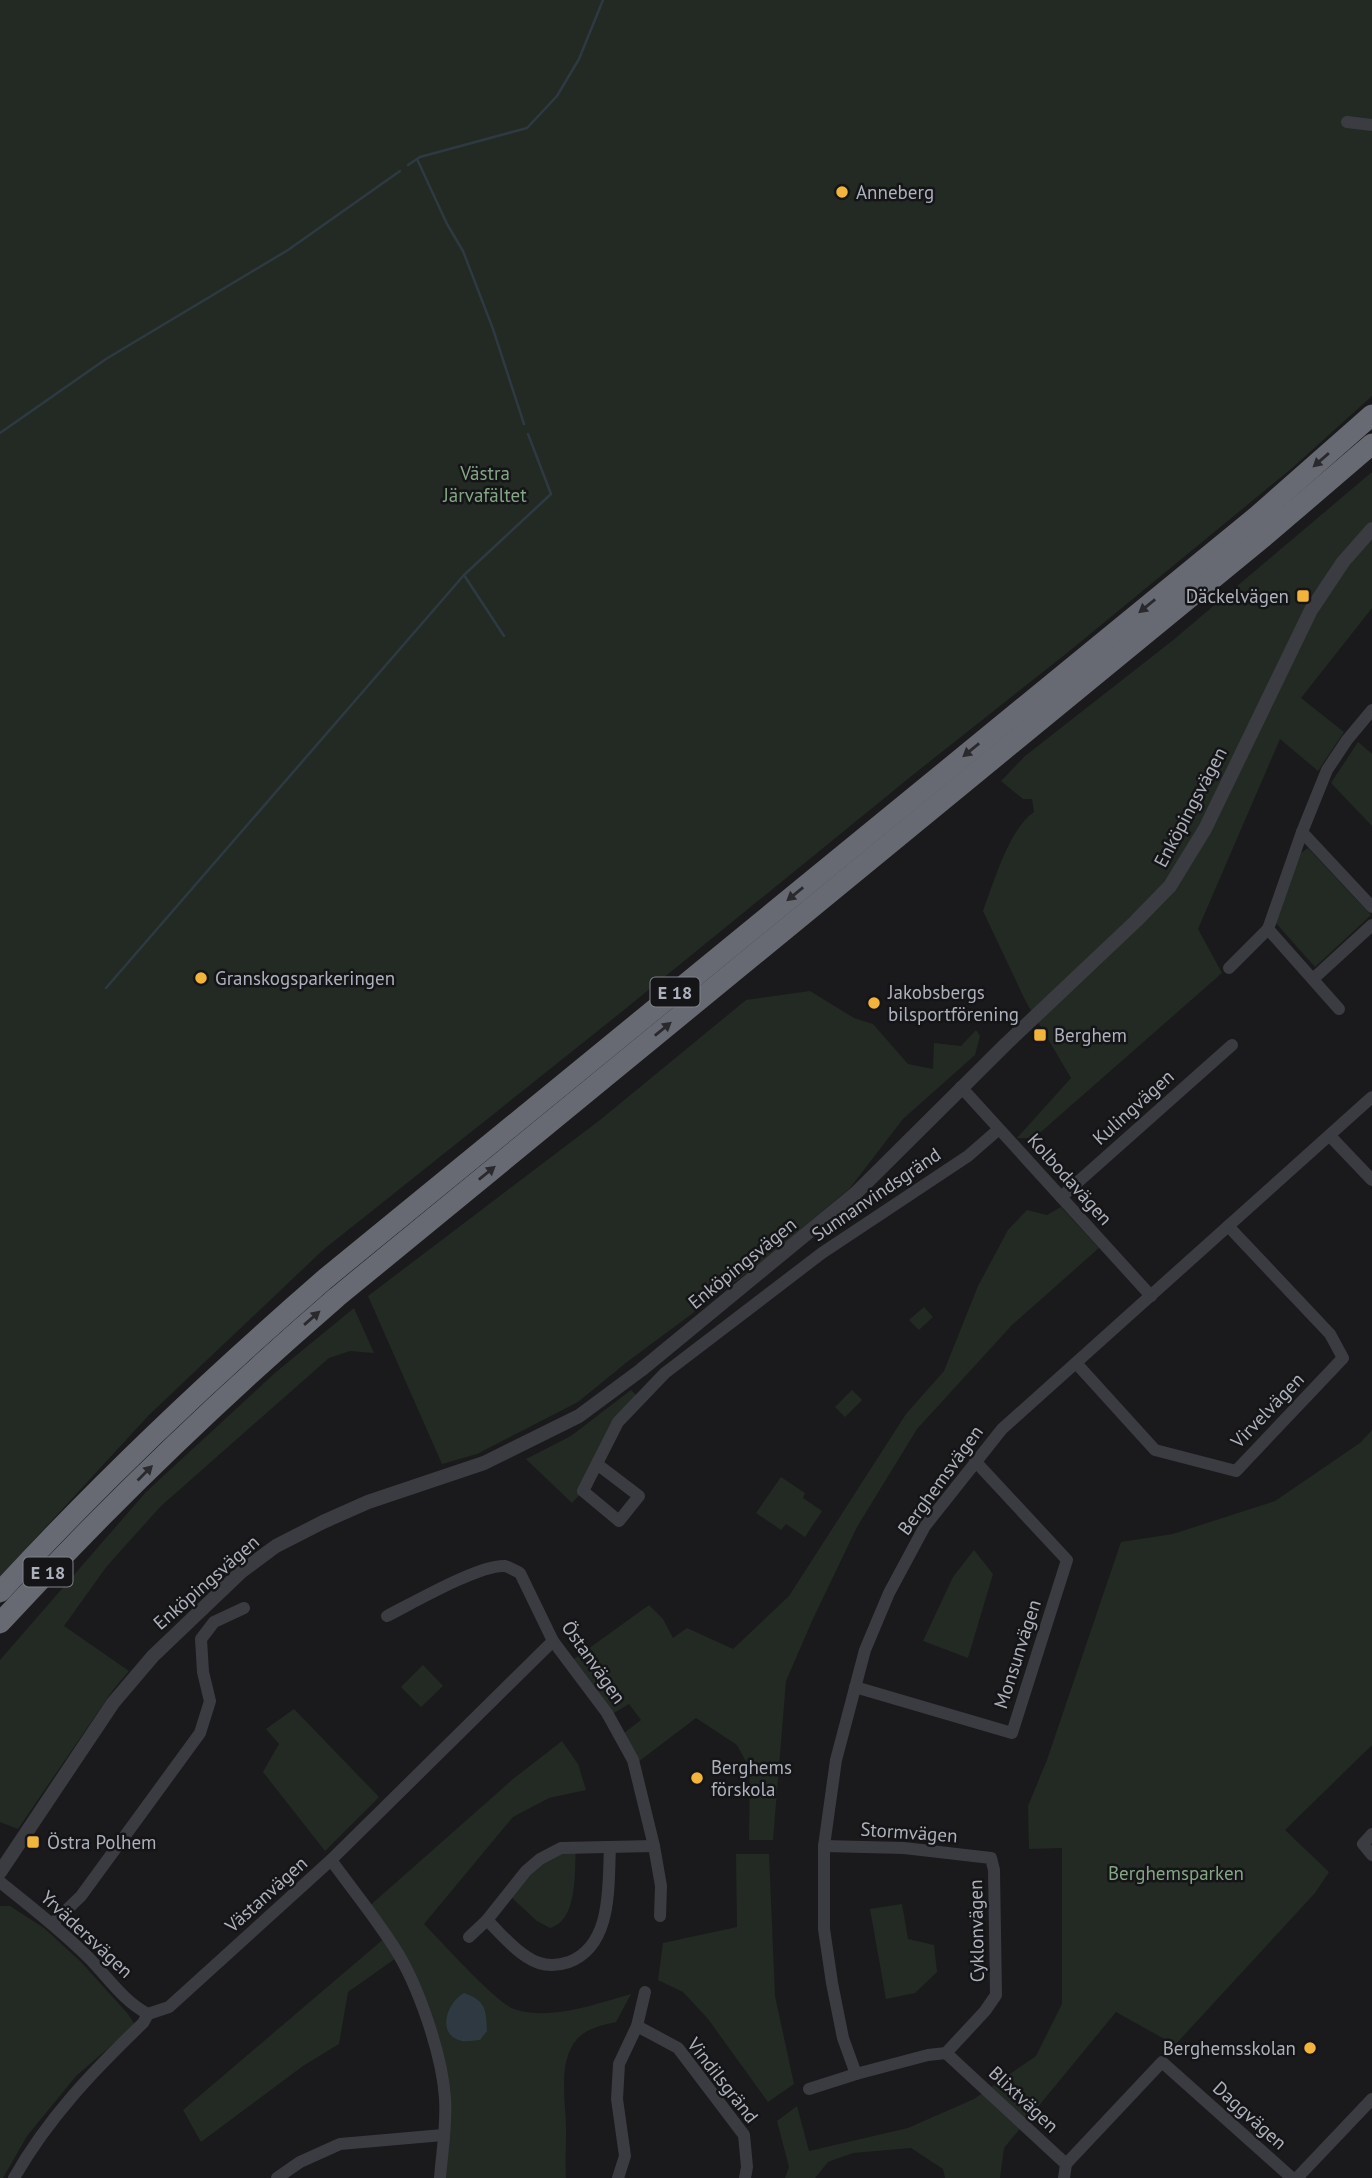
<svg xmlns="http://www.w3.org/2000/svg" width="1372" height="2178" font-family="'PT Sans',sans-serif">
	<style>
		.green { fill: #222a23 }
		.water { fill: #2f3941 }
		.lines { fill: none; stroke-linecap: round; stroke-linejoin: round }
		.stream { stroke: #2f3941; stroke-width: 2.5 }
		.minor { stroke: #3b3c41; stroke-width: 12 }
		.tertiary { stroke: #3b3c41; stroke-width: 14 }
		.motorway { stroke: #676a72; stroke-width: 21 }
		.oneway { fill: #2a2a2e }
		.poi-dot { fill: #f3b43b; stroke: #151517; stroke-width: 2.5 }
		.labels { text-anchor: middle; dominant-baseline: central; stroke-width: 5; stroke-linejoin: round; paint-order: stroke }
		.shield { fill: #151517; stroke: #7f828a; stroke-width: 2 }
		.shield-label { font-size: 18px; font-weight: bold; fill: #acb1bc }
		.poi-label { font-size: 19px; fill: #acb1bc; stroke: #151517; text-anchor: start }
		.park-label { font-size: 19px; fill: #83a685; stroke: #151517 }
		.street-label { font-size: 19px; fill: #acb1bc; stroke: #151517 }
	</style>
	<rect width="100%" height="100%" fill="#1a1a1c"/>
	<g class="green">
		<polygon points="0,0 1372,0 1372,396 1291,469 1067,653 914,774 619,1014 323,1250 149,1415 0,1577"/>
		<path d="M1372 472V608L1301 698 1344 732 1318 771 1280 739 1198 929 1222 973 1034 1138H1017L1071 1078 1026 1002 983 911C994 882 1009 829 1034 812L1032 799H1023L1001 781 1025 756 1172 641Z"/>
		<polygon points="1358,742 1372,754 1372,826 1331,783"/>
		<polygon points="1308,848 1371,915 1315,967 1275,922 1298,855"/>
		<polygon points="810,991 854,1018 873,1024 908,1064 933,1069 934,1043 961,1046 976,1030 980,1036 975,1055 903,1119 850,1188 767,1258 627,1362 578,1402 477,1454 442,1464 368,1296 600,1120 746,1000"/>
		<polygon points="1061,1207 1099,1248 1012,1325 917,1429 857,1527 812,1621 786,1681 773,1840 749,1840 750,1769 737,1745 696,1718 638,1762 624,1733 641,1720 629,1704 609,1716 570,1662 649,1605 663,1619 673,1638 687,1628 733,1649 789,1596 906,1414 944,1371 978,1286 1008,1230 1027,1210 1047,1215"/>
		<polygon points="924,1307 933,1317 919,1330 909,1320"/>
		<polygon points="354,1308 374,1353 350,1351 329,1358 161,1506 107,1566 64,1626 129,1671 113,1690 18,1829 0,1822 0,1660 146,1492 276,1372"/>
		<polygon points="631,1390 640,1399 618,1422 583,1491 572,1503 526,1459 571,1436"/>
		<polygon points="852,1390 862,1400 845,1417 835,1407"/>
		<polygon points="1372,1430 1372,1745 1285,1830 1329,1872 1315,1893 1175,2045 1116,2012 1004,2148 1000,2178 945,2178 943,2169 911,2148 853,2153 828,2162 815,2178 785,2178 789,2167 777,2121 797,2106 809,2151 908,2128 974,2099 1036,2056 1062,2004 1062,1848 1029,1849 1028,1806 1047,1760 1121,1542 1173,1534 1275,1501 1360,1443"/>
		<polygon points="781,1477 805,1493 803,1498 822,1511 805,1537 786,1524 781,1530 756,1513"/>
		<polygon points="974,1550 993,1574 968,1658 923,1641 953,1577"/>
		<polygon points="423,1665 443,1686 421,1707 401,1687"/>
		<polygon points="294,1709 379,1797 325,1851 263,1772 279,1744 266,1729"/>
		<path d="M562 1741 578 1764 586 1790 549 1798 513 1817 424 1924C441 1941 496 2003 514 2009 552 2021 595 2004 631 1994L616 2022C603 2025 587 2028 577 2039 556 2064 567 2105 566 2134 566 2149 565 2163 566 2178H440L439 2062 399 1956 348 1992 339 2044 303 2066 201 2142 183 2110 386 1937 366 1909 513 1779Z"/>
		<path d="M576 1847C574 1870 579 1920 550 1928L537 1921 509 1895 526 1871Z"/>
		<polygon points="736,1854 769,1854 775,1996 794,2084 768,2102 708,2019 683,1992 658,1980 663,1943 737,1927"/>
		<polygon points="902,1904 908,1939 934,1945 937,1972 915,1993 886,1999 870,1909"/>
		<polygon points="0,1906 10,1906 44,1928 81,1962 128,2014 135,2025 76,2076 27,2136 3,2178 0,2178"/>
	</g>
	<path class="water" d="M464 1993C486 2001 486 2009 487 2031L480 2040C475 2040 467 2042 462 2041 436 2035 446 2003 464 1993Z"/>
	<g class="lines">
		<g class="stream">
			<polyline points="417,159 447,224 463,251 493,329 524,424"/>
			<polyline points="408,165 420,157 527,128 557,96 579,59 603,0"/>
			<polyline points="0,433 106,359 288,250 400,171"/>
			<polyline points="504,636 464,575 551,494 528,434"/>
			<polyline points="106,988 464,575"/>
		</g>
		<g class="minor">
			<polyline points="1347,122 1372,125"/>
			<polyline points="1302,832 1327,770 1347,740 1372,710"/>
			<polyline points="1229,968 1268,929"/>
			<polyline points="1313,979 1372,925"/>
			<polyline points="1339,1009 1268,929 1302,832 1372,907"/>
			<polyline points="961,1087 1151,1296"/>
			<polyline points="1330,1136 1372,1180"/>
			<polyline points="1061,1197 1232,1045"/>
			<polyline points="1076,1363 1155,1450 1236,1471 1343,1358 1330,1334 1228,1226"/>
			<polyline points="597,1464 639,1496 619,1521 583,1491 618,1422 665,1373 822,1253 968,1156 999,1129"/>
			<path d="M387 1616C411 1604 480 1564 505 1566 509 1567 516 1571 520 1573L553 1641 607 1713 633 1760 654 1846 661 1886 660 1916"/>
			<polyline points="855,1687 1012,1733 1067,1560 975,1461"/>
			<polyline points="1372,1834 1363,1844 1372,1855"/>
			<path d="M331 1860C352 1889 375 1917 394 1947 418 1984 442 2054 445 2098 447 2124 442 2152 440 2178"/>
			<path d="M0 1882C30 1906 61 1930 88 1957 108 1977 123 2001 148 2014"/>
			<path d="M487 1920C500 1933 512 1948 527 1957 540 1966 554 1967 569 1962 613 1945 608 1885 610 1847"/>
			<polyline points="52,1924 81,1896 200,1733 210,1701 203,1672 201,1639 214,1622 244,1608"/>
			<polyline points="469,1937 487,1920 526,1871 540,1859 561,1848 654,1846"/>
			<polyline points="637,2026 678,2048 744,2135 747,2167 745,2178"/>
			<polyline points="946,2053 1066,2164 1064,2178"/>
			<polyline points="856,2074 843,2038 832,1983 824,1929 824,1846 836,1760 865,1650 889,1593 925,1526 1002,1429 1372,1097"/>
			<polyline points="809,2089 856,2074 928,2055 946,2053 985,2011 996,1995 994,1870 991,1858 904,1848 824,1846"/>
			<polyline points="1066,2164 1162,2062 1292,2178"/>
			<path d="M14 2178C48 2118 93 2071 143 2023L148 2014 169 2007 331 1860 553 1641"/>
			<polyline points="277,2178 300,2162 340,2144 443,2135"/>
			<polyline points="618,2178 625,2156 617,2099 619,2064 637,2026 645,1992"/>
			<polyline points="1297,2178 1372,2099"/>
		</g>
		<polyline class="tertiary" points="0,1872 113,1703 153,1656 241,1572 276,1546 323,1522 368,1502 484,1463 579,1416 641,1370 856,1193 1007,1043 1136,921 1170,886 1205,829 1311,610 1343,562 1372,529"/>
		<g class="motorway">
			<path d="M0 1592C102 1481 211 1378 325 1279L1255 518 1372 415"/>
			<path d="M0 1623C106 1508 219 1399 337 1297L1267 534 1372 444"/>
		</g>
	</g>
	<defs><path id="oneway-solid" d="M-6-.8H1V-3.2L6.5 0L1 3.2V.8H-6Z" transform="scale(1.75)"/></defs>
	<g class="oneway">
		<use href="#oneway-solid" transform="translate(1321 460) rotate(139)"/>
		<use href="#oneway-solid" transform="translate(1147 606) rotate(141)"/>
		<use href="#oneway-solid" transform="translate(971 750) rotate(141)"/>
		<use href="#oneway-solid" transform="translate(795 894) rotate(141)"/>
		<use href="#oneway-solid" transform="translate(663 1029) rotate(-39)"/>
		<use href="#oneway-solid" transform="translate(487 1173) rotate(-39)"/>
		<use href="#oneway-solid" transform="translate(312 1318) rotate(-41)"/>
		<use href="#oneway-solid" transform="translate(145 1473) rotate(-45)"/>
	</g>
	<g class="poi-dot">
		<circle cx="842" cy="192" r="7"/>
		<rect x="1296" y="589" width="14" height="14" rx="3.5"/>
		<circle cx="201" cy="978" r="7"/>
		<circle cx="874" cy="1003" r="7"/>
		<rect x="1033" y="1028" width="14" height="14" rx="3.5"/>
		<circle cx="697" cy="1778" r="7"/>
		<rect x="26" y="1835" width="14" height="14" rx="3.5"/>
		<circle cx="1310" cy="2048" r="7"/>
	</g>
	<g class="labels">
		<g class="shield">
			<rect x="650.5" y="977.5" width="49" height="29" rx="5"/>
			<rect x="23.5" y="1557.5" width="49" height="29" rx="5"/>
		</g>
		<g class="shield-label">
			<text x="675" y="992">E 18</text>
			<text x="48" y="1572">E 18</text>
		</g>
		<g class="poi-label">
			<text x="856" y="192">Anneberg</text>
			<text x="1289" y="596" text-anchor="end">Däckelvägen</text>
			<text x="215" y="978">Granskogsparkeringen</text>
			<text x="888" y="992">Jakobsbergs<tspan x="888" dy="22">bilsportförening</tspan></text>
			<text x="1054" y="1035">Berghem</text>
			<text x="711" y="1767">Berghems<tspan x="711" dy="22">förskola</tspan></text>
			<text x="47" y="1842">Östra Polhem</text>
			<text x="1296" y="2048" text-anchor="end">Berghemsskolan</text>
		</g>
		<g class="park-label">
			<text x="485" y="473">Västra<tspan x="485" dy="22">Järvafältet</tspan></text>
			<text x="1176" y="1873">Berghemsparken</text>
		</g>
		<g class="street-label">
			<text transform="translate(1190 807) rotate(-62)">Enköpingsvägen</text>
			<text transform="translate(1133 1107) rotate(-42)">Kulingvägen</text>
			<text transform="translate(1070 1179) rotate(48)">Kolbodavägen</text>
			<text transform="translate(876 1194) rotate(-34)">Sunnanvindsgränd</text>
			<text transform="translate(742 1263) rotate(-39)">Enköpingsvägen</text>
			<text transform="translate(1267 1410) rotate(-46)">Virvelvägen</text>
			<text transform="translate(940 1480) rotate(-54)">Berghemsvägen</text>
			<text transform="translate(206 1582) rotate(-41)">Enköpingsvägen</text>
			<text transform="translate(1017 1654) rotate(-72)">Monsunvägen</text>
			<text transform="translate(594 1662) rotate(55)">Östanvägen</text>
			<text transform="translate(909 1832) rotate(4)">Stormvägen</text>
			<text transform="translate(266 1894) rotate(-42)">Västanvägen</text>
			<text transform="translate(976 1931) rotate(-91)">Cyklonvägen</text>
			<text transform="translate(87 1934) rotate(43)">Yrvädersvägen</text>
			<text transform="translate(723 2080) rotate(52)">Vindilsgränd</text>
			<text transform="translate(1024 2099) rotate(43)">Blixtvägen</text>
			<text transform="translate(1250 2115) rotate(42)">Daggvägen</text>
		</g>
	</g>
</svg>
